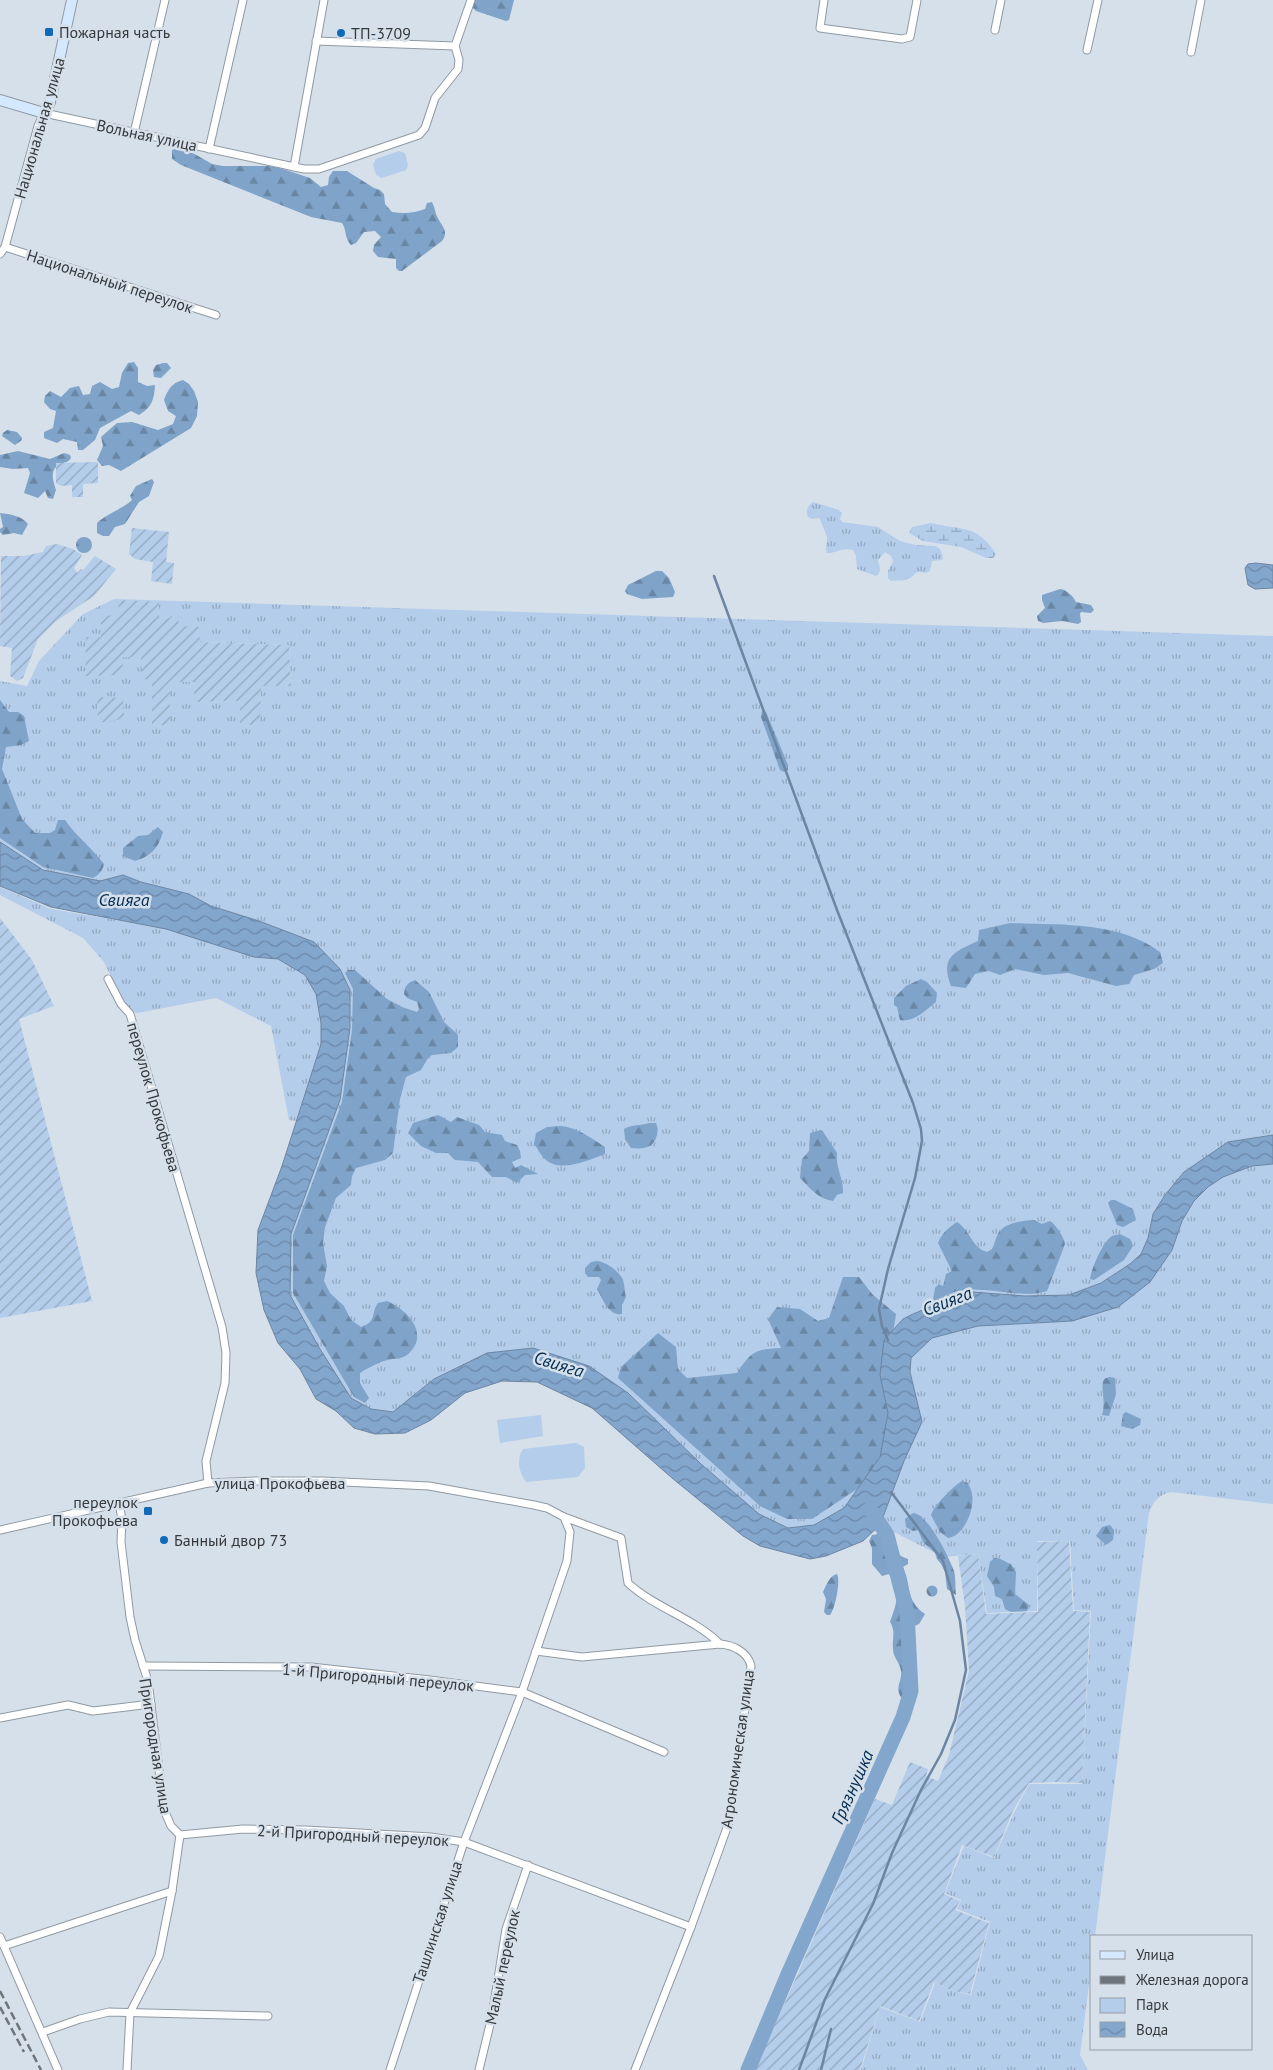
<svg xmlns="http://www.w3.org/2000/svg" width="1273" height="2070" font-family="'PT Sans',sans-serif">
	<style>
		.grass { fill: url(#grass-tufts); fill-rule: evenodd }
		.forest { fill: url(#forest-firs) }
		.wetland { fill: url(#wetland-marsh) }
		.park { fill: #b3cdea }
		.garden { fill: url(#garden-furrows) }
		.water { fill: url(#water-waves); stroke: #6c85a2 }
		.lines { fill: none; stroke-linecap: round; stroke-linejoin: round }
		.stream { stroke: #6c85a2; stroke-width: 2.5 }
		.river { stroke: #83a6cd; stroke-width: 15 }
		.street-casing { stroke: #9099a3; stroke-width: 9 }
		.secondary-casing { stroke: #9099a3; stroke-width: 12 }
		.street { stroke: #fff; stroke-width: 7 }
		.secondary { stroke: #d4e9ff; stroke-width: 10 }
		.rail { stroke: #6e757b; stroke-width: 2.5; stroke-dasharray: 8 4; stroke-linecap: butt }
		.poi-dot { fill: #0f6ab7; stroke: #d6e0ea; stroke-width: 2 }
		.labels { text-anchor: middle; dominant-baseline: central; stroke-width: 5; stroke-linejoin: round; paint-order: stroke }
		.poi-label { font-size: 16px; fill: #35393d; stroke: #d6e0ea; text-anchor: start }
		.street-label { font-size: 16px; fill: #35393d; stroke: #d6e0ea }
		.water-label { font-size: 18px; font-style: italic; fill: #042c51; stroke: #d6e0ea }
	</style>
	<defs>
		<pattern id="grass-tufts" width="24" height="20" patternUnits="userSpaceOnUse" patternTransform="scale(1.25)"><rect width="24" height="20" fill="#b3cdea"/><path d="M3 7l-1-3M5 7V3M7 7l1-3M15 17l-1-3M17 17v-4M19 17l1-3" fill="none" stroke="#92a7bf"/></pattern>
		<pattern id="forest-firs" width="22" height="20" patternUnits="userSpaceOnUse" patternTransform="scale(1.25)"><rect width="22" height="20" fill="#7fa3c9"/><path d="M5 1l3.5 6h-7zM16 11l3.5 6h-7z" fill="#6986a4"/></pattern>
		<pattern id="wetland-marsh" width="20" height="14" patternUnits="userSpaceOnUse" patternTransform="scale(1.25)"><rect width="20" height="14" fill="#b3cdea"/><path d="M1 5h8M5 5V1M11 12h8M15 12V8" fill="none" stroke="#92a7bf"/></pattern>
		<pattern id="garden-furrows" width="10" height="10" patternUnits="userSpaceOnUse" patternTransform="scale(1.25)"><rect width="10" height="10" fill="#b3cdea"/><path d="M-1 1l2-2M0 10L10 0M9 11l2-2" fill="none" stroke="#92a7bf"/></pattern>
		<pattern id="water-waves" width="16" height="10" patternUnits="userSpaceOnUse" patternTransform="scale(1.25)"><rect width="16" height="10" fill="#83a6cd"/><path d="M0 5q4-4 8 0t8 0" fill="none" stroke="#6c88a8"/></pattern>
	</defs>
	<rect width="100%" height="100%" fill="#d6e0ea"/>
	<g class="grass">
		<path d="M813 502 839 510 842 513 840 519 842 522 878 527 900 541 915 545 935 546 940 549 943 557 942 560 932 561 930 571 926 573C912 569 918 575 908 579 903 581 896 580 891 581L888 578V571L893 561 891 556 885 552 878 560 880 569 879 574 876 576 857 569 856 556 853 550C842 547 837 553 827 553 824 547 828 543 827 537 826 534 821 521 819 518L812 519 808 517C805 510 808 506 813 502Z"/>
		<path d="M114 599 1273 636V1135L1228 1142 1153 1214 1148 1238 1141 1254 1130 1264 1101 1283 1069 1295 1025 1296 972 1292 943 1298 935 1305 913 1314 880 1457 844 1508 814 1525 788 1528 759 1514 701 1464 628 1393 589 1366 434 1379 393 1412 371 1409 351 1398 320 1349 290 1295 291 1234 340 1100 350 1028V990L340 969 314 942 259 921 211 906 189 894 141 882 123 875 100 881 43 870 0 842V681L27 686 39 661 83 614ZM159 602V617L178 618V626L200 642 289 645 291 686H261L259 726 240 701 195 702 194 682H170V725L153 726 152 680 141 657H123L86 637H101L119 615Z"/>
		<polygon points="0,887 51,909 193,933 285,958 305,975 316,994 321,1023 321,1044 296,1121 289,1120 271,1026 216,998 137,1013 130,1010 121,997 104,962 83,938 0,895"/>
		<path d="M1273 1164V1504L1171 1492C1158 1495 1154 1501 1149 1513L1095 1936H1092V1961L1080 2055 1088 2070H861L880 2007 920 2022 935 1983 953 1991 971 1995 990 1922 957 1909 961 1900 945 1893 964 1846 994 1858 1014 1813 1029 1784H1082L1091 1611 1074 1610 1070 1541H1037V1611L987 1613 978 1554 943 1557 880 1525 904 1461 922 1422 910 1372 911 1358 932 1338 978 1326 1072 1321 1172 1250 1182 1221 1194 1201 1208 1187 1222 1177 1252 1166Z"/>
	</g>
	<g class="forest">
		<polygon points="474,0 514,0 509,20 506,21 476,11 473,8"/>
		<path d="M179 148 186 149 212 164 223 166H269L280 168 310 178 321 187 328 185 329 177 333 171H347L374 188 380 190 384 194 385 204 392 212C404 214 414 213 425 209L427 203 432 202C434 206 435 210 436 214 440 225 450 230 442 241L402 271H399L396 268V259L378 257 373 251 374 245 381 237 375 231 364 232 356 243 351 245C344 238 347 230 342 223L311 217 181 165 172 159V150Z"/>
		<path d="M134 362 138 368V382L147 386 155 385C154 400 152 407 139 415L131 411 100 428 95 440 83 450H78L77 442 63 439 57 443 44 438V432L53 428 56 411 50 409 44 402 45 396 50 391 61 397 70 388 79 386 83 395 90 394 92 386 100 382 112 389 119 387 122 373 128 363Z"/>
		<polygon points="163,363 167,363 171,368 161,378 154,377 153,370 156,365"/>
		<path d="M183 380 189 384 194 391 198 402 197 416 191 428 121 471 109 465 102 466 97 460 103 446 101 437 117 423 132 422 158 430 173 424 176 416 168 411 164 400C168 389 172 383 183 380Z"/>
		<polygon points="7,430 17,432 22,438 22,440 15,445 2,436 3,433"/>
		<path d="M18 451 50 459 64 453 70 455 71 458C68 463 65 462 60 464 49 470 53 480 56 490L53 499 48 498 45 491 38 498 24 493 30 473 28 468 13 469 0 467V455Z"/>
		<path d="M152 479 154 482 149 496 139 502 125 524 115 527 109 536H103L97 533V523C108 513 121 510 132 500L130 496 136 486Z"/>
		<path d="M0 513C10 514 22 516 28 524L22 535 14 533 3 535 0 532V529L3 527Z"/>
		<circle cx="84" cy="545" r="8"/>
		<polygon points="656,571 662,571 669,578 675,592 673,597 642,599 627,594 625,591 628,585"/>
		<path d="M1060 589C1067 590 1073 596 1076 602L1091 605 1094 610 1091 613 1081 612 1080 614 1081 622 1078 624 1062 621 1043 623 1038 621 1037 616 1045 608 1042 600V595Z"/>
		<path d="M0 700 9 712H18L24 716 29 741 21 745 6 747 2 769 22 819 35 833H50L55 830 58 820H65C76 836 92 848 104 864 103 870 99 875 93 878L43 867 0 838Z"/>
		<polygon points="762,711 766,712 788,765 788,770 784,772 780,770 761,717"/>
		<path d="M158 827 163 832C158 849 151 856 135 861L123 856V848L138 836 148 835Z"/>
		<path d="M1010 923C1059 925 1119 921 1160 952L1163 963 1154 969 1134 975 1129 984 1116 986 1068 973 1044 975 1015 969 1000 975 989 971 975 974 966 988 951 986C940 958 953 952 978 941L979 930Z"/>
		<path d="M348 970H355L387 999 402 1007 417 1012 419 1009 417 1002 407 998 404 994C405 986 407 983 415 980L429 992 444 1022 458 1035V1047L451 1053 432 1055 428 1058 421 1070 406 1077 400 1099 393 1153 385 1160 356 1168 352 1176 351 1185 336 1198 325 1227 323 1243 327 1266 324 1281 330 1293 344 1306 351 1320 361 1327C378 1321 370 1314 378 1303L387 1301C408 1310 431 1335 407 1355 400 1360 392 1358 384 1361 380 1362 364 1370 360 1373V1383L369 1398 365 1403 354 1397 293 1293V1235L342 1102 352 1030 353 989 345 973Z"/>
		<path d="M921 979 927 982 937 993 936 1002C926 1010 913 1023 900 1020L897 1007 894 1005V998L906 986Z"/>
		<polygon points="438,1115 451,1122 457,1117 479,1125 485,1132 502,1135 505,1141 517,1145 520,1151 521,1158 512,1162 515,1168 521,1165 538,1174 525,1175 517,1183 506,1177 492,1177 478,1162 455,1160 448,1153 436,1153 421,1146 408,1133 413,1123"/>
		<path d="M649 1123H656C658 1128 658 1130 657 1135 653 1149 644 1149 631 1148L625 1139 624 1129C632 1124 640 1126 649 1123Z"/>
		<path d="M560 1126C577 1127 591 1138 605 1147V1154C589 1160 561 1173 546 1160 541 1156 538 1149 534 1144L536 1133 547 1127Z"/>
		<path d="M822 1130 837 1153C835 1167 844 1179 843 1193L837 1195 833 1201C818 1199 810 1188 800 1178L802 1159 809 1151 810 1133Z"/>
		<polygon points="1111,1200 1115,1200 1133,1209 1136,1220 1123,1227 1117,1225 1108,1203"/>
		<path d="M1034 1220 1042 1224 1050 1221C1056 1225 1064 1237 1065 1244L1047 1291C1012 1302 967 1275 936 1302L933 1300 935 1288 939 1284 943 1286 946 1274 952 1271 938 1243C941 1234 949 1227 957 1222 970 1230 972 1248 987 1252L992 1249C995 1244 995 1239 998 1234 1004 1222 1022 1221 1034 1220Z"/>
		<path d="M1120 1234 1130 1239 1133 1246 1124 1260 1094 1280 1090 1279C1091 1270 1103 1241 1112 1236 1114 1235 1117 1235 1120 1234Z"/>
		<path d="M597 1261C605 1261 620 1272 623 1280 625 1286 624 1291 626 1297L622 1305V1314C608 1316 603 1299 597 1289L601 1280 599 1277H588L585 1273V1268L591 1262Z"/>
		<path d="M843 1277H859L873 1295 896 1314 888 1363 895 1429 872 1479 812 1519H787L760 1506 618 1378 621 1367 658 1333 676 1347 678 1369 687 1378 737 1373C751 1352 755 1349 781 1348L768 1319 777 1307 800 1309 818 1321 829 1318Z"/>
		<path d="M1110 1377 1115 1378 1116 1394 1109 1416 1102 1415C1106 1402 1101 1390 1103 1382 1104 1378 1106 1378 1110 1377Z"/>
		<polygon points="1126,1412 1141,1419 1140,1425 1132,1429 1121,1426 1123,1414"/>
		<path d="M962 1481 968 1483C969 1486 972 1491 972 1494 975 1509 964 1536 948 1538L940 1532 931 1515C934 1506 953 1486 962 1481Z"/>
		<path d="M913 1513C928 1514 949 1557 954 1571 956 1578 955 1587 956 1595L947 1589 945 1572 941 1564 937 1559 935 1553 923 1542 918 1530 913 1531 906 1527 905 1519Z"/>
		<polygon points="1110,1525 1114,1530 1113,1540 1106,1545 1096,1536 1102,1527"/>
		<path d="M878 1534C890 1539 890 1553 908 1559V1564L903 1567C912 1587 905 1600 925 1614L919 1624 912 1627 913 1668 917 1678 914 1685V1696L903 1700C892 1686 905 1681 900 1667 898 1661 893 1656 893 1649 892 1639 896 1631 890 1622 897 1602 901 1594 889 1574L882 1576 872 1564V1548L869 1541 872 1535Z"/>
		<path d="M994 1558C1001 1558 1005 1562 1011 1564L1016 1572 1015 1594 1029 1605 1027 1611 1011 1612 1005 1609 1002 1599 995 1596 994 1587 987 1576 990 1562Z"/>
		<path d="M837 1574C841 1580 835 1610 830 1615H827L824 1612 826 1599 823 1592C826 1586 829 1576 837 1574Z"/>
		<circle cx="932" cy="1591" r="5.5"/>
	</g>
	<path class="wetland" d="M931 523C962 531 976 523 996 554L993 558H986L961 547 923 541 909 533 912 527Z"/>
	<g class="park">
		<polygon points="399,151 405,153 408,165 406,170 382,178 376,175 373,164 376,159"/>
		<polygon points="541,1415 543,1436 500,1443 497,1420"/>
		<path d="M576 1443 584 1447 585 1468 578 1477 526 1482C519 1473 516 1459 523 1449Z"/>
	</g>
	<g class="garden">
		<polygon points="98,462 98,483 83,484 83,497 72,497 72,485 61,486 56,483 56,463"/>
		<polygon points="132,528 169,532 166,562 174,563 172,584 151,581 153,562 135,559 129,554"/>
		<polygon points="57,544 73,549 82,555 74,568 77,573 81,569 83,570 95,556 116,569 94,596 56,621 38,639 23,678 17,681 10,676 12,648 0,646 1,556 24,556 43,552 46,546"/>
		<polygon points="119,600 159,602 159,617 178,618 179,626 199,627 200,642 289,645 291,686 261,686 260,726 240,723 240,701 194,702 194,682 170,682 170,725 152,726 152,680 142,679 141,657 123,657 122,675 85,676 86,637 101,637 101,616 118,615"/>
		<polygon points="97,697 123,698 124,718 109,722 98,722"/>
		<polygon points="0,918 32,960 54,1006 19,1019 92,1301 0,1318"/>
		<polygon points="1069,1541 1073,1611 1090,1612 1082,1783 1054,1782 1029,1783 1013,1811 994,1857 962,1845 944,1894 960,1901 955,1910 989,1923 970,1994 953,1991 934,1982 919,2021 880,2006 860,2070 755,2070 875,1799 892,1805 910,1762 928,1769 926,1776 938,1781 949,1755 969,1671 965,1607 958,1556 978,1554 986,1614 1038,1612 1037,1542"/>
	</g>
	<g class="water">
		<polygon points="1256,563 1273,565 1273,588 1255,589 1248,585 1245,568 1248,564"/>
		<polygon points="0,842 43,870 100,881 123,875 141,882 189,894 211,906 259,921 314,942 340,969 350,990 350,1028 340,1100 291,1234 290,1295 320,1349 351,1398 371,1409 393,1412 434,1379 487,1353 533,1348 589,1366 628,1393 701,1464 759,1514 788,1528 814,1525 844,1508 880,1457 888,1413 880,1375 884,1340 903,1319 913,1314 935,1305 943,1298 952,1294 972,1292 1025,1296 1069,1295 1101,1283 1130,1264 1141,1254 1148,1238 1153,1214 1165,1195 1184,1172 1228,1142 1273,1135 1273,1164 1252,1166 1223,1177 1208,1187 1194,1201 1182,1221 1172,1250 1150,1282 1118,1307 1072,1321 978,1326 932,1338 911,1358 910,1372 922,1422 904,1461 880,1525 863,1541 826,1556 810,1559 760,1546 743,1536 672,1478 592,1408 537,1382 502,1381 465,1393 431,1420 405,1433 375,1434 354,1428 336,1411 316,1399 300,1369 278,1343 264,1310 256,1273 258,1230 282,1166 321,1044 321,1023 316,994 305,975 278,959 254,957 166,929 51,907 0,886"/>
	</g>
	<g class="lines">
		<g class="stream">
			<polyline points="714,576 837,910 913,1103 921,1129 922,1141 915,1178 888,1269 879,1309 882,1326 888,1340"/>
			<polyline points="799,2070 825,1999 873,1904 892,1853 921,1790 941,1754 955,1720 966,1670 960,1621 943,1561 891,1492"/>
			<polyline points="821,2070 831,2029"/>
		</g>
		<polyline class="river" points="748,2070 789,1972 903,1717 911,1691 907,1612 887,1535 870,1509"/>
		<defs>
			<g id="street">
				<polyline points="824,0 820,28 902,39 910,37 917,0"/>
				<polyline points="995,30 1001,0"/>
				<polyline points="316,41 455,46"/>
				<polyline points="1087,50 1098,0"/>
				<polyline points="1191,52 1201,0"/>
				<polyline points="134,133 165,0"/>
				<polyline points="209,149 243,0"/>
				<polyline points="294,167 324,0"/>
				<polyline points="5,247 216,315"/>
				<polyline points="0,254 5,247 38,126 44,113 304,169 319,169 419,135 425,128 435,98 458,69 459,60 455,46 471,0"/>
				<polyline points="108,979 121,1004 130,1014 222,1327 226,1353 225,1383 206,1461 208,1483"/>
				<polyline points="119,1502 122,1520 121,1542 130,1617 135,1640 148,1681 164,1810 171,1826 180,1835 172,1891 159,1956 130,2013 127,2070"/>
				<path d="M564 1517 621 1538 628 1583C655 1608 694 1618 720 1644"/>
				<polyline points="0,1530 208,1483 256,1481 322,1481 429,1486 534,1505 547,1508 564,1517 570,1532 567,1561 522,1692 464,1842 390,2070"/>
				<path d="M536 1651 582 1657 720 1644C733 1645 748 1652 751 1666L728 1825 691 1927 635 2070"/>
				<polyline points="143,1666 311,1667 430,1680 522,1692 664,1752"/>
				<polyline points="0,1718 68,1705 93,1711 151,1704"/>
				<polyline points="180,1835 243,1829 306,1830 431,1837 464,1842 691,1927"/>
				<polyline points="0,1937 58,2070"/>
				<polyline points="4,1946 172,1891"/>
				<polyline points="43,2032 80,2019 109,2012 268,2016"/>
				<polyline points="479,2070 492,2016 506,1929 528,1865"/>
			</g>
			<polyline id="secondary" points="0,100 44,113 50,102 72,0"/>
		</defs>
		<use href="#street" class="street-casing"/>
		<use href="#secondary" class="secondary-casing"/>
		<use href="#street" class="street"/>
		<use href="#secondary" class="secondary"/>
		<g class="rail">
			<polyline points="0,1991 41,2070"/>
			<polyline points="0,2007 24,2052"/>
		</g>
	</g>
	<g class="poi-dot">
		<rect x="44" y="27" width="10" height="10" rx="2.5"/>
		<circle cx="341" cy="33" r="5"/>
		<rect x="143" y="1506" width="10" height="10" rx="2.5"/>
		<circle cx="164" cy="1540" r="5"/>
	</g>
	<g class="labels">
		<g class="poi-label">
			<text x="59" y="32">Пожарная часть</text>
			<text x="351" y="33">ТП-3709</text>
			<text x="138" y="1502" text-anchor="end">переулок<tspan x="138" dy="18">Прокофьева</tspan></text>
			<text x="174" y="1540">Банный двор 73</text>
		</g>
		<g class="street-label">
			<text transform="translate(39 128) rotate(-74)">Национальная улица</text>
			<text transform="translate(147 135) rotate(12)">Вольная улица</text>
			<text transform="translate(110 281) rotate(18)">Национальный переулок</text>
			<text transform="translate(154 1097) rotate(74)">переулок Прокофьева</text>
			<text x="280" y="1483">улица Прокофьева</text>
			<text transform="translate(378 1677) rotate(5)">1-й Пригородный переулок</text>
			<text transform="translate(156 1746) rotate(81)">Пригородная улица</text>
			<text transform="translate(737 1749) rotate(-82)">Агрономическая улица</text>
			<text transform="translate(353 1835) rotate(3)">2-й Пригородный переулок</text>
			<text transform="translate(437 1922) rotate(-72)">Ташлинская улица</text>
			<text transform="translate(502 1967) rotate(-78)">Малый переулок</text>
		</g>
		<g class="water-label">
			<text x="124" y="899">Свияга</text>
			<text transform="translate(947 1301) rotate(-21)">Свияга</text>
			<text transform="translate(559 1364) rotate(17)">Свияга</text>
			<text transform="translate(852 1787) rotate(-66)">Грязнушка</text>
		</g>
	</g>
	<rect x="1090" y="1935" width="162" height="115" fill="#d6e0ea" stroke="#969da5"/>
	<rect x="1100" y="1951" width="25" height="8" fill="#d4e9ff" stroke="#969da5"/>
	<text x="1136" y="1960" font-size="15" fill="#35393d">Улица</text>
	<rect x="1100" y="1976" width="25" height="8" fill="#6e757b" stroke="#969da5"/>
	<text x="1136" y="1985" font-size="15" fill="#35393d">Железная дорога</text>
	<rect x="1100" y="1998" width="25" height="15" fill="#b3cdea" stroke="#969da5"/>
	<text x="1136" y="2010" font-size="15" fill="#35393d">Парк</text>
	<rect x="1100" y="2022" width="25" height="15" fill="url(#water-waves)" stroke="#969da5"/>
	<text x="1136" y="2035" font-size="15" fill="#35393d">Вода</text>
</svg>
